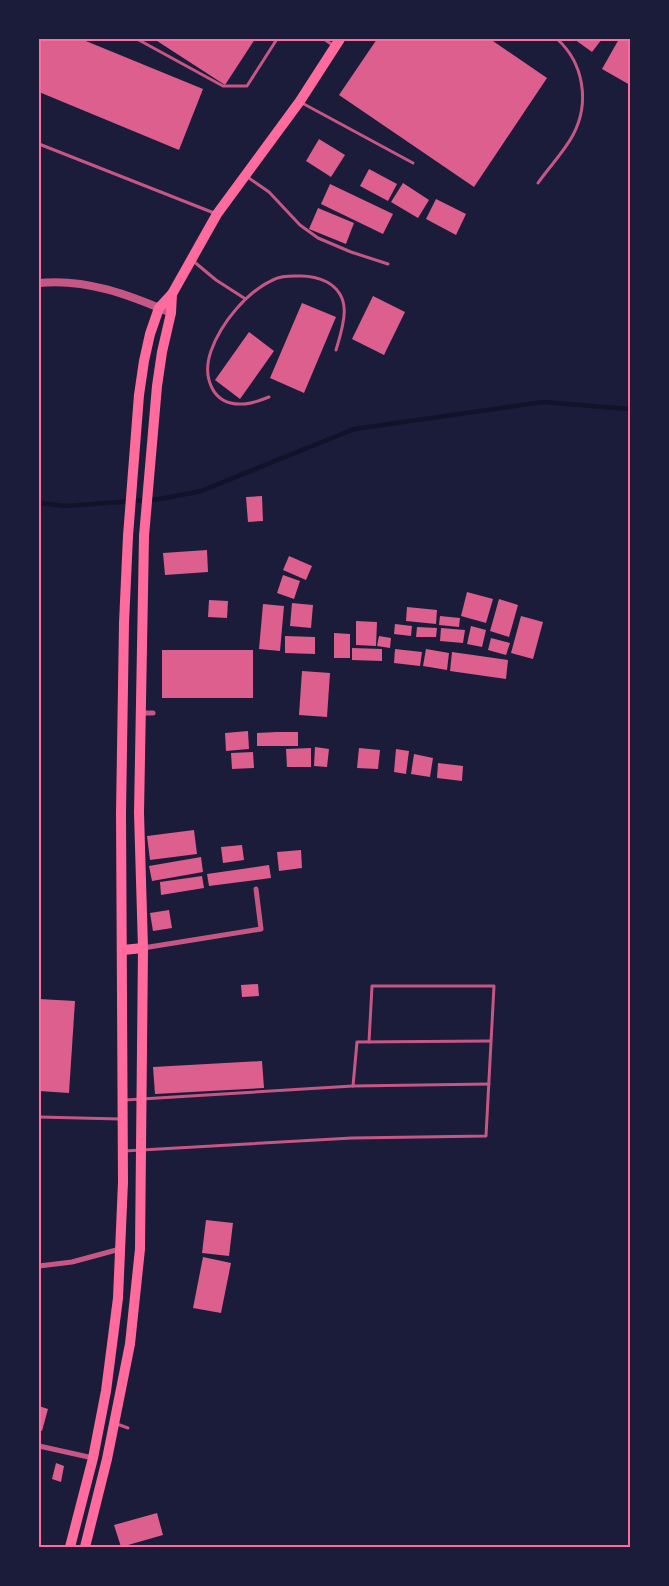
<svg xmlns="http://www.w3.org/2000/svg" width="669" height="1586" font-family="Roboto,sans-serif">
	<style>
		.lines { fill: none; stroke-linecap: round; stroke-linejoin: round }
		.stream { stroke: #12122b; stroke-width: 4.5 }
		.building { fill: #dd5f8e }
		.service { stroke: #c65784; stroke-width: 3 }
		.minor { stroke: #c65784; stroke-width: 5 }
		.tertiary { stroke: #c65784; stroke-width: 8 }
		.trunk { stroke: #ff6b9d; stroke-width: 10 }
		.neatline { fill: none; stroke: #ff6b9d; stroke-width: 2 }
	</style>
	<rect width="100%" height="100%" fill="#1b1b3a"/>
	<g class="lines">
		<polyline class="stream" points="39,503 66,506 160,499 201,491 354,429 543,402 630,409"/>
	</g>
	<g class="building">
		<polygon points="39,39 81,39 203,89 179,150 39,92"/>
		<polygon points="154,39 255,39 225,85"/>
		<polygon points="377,39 490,39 547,78 474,187 339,95"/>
		<polygon points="574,39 602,39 592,52"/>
		<polygon points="619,39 630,39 630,85 602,69"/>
		<polygon points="319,139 345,155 331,177 306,161"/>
		<polygon points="369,169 397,184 388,201 360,186"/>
		<polygon points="403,183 429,200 418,218 391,202"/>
		<polygon points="330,184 393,214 383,234 321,204"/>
		<polygon points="436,199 466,214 456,235 426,219"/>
		<polygon points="318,208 354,223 346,244 309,229"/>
		<polygon points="373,296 405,312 384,355 352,339"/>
		<polygon points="302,303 336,317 304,393 270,378"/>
		<polygon points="249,332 274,351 240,399 215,380"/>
		<polygon points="262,496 263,521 248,522 246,497"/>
		<polygon points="207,550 208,572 165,575 163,553"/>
		<polygon points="289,556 312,566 306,580 283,570"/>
		<polygon points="283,575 300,581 294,599 277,593"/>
		<polygon points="467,592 493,599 486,623 461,616"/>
		<polygon points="499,599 518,605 509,637 490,631"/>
		<polygon points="209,600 228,601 227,618 208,617"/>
		<polygon points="292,603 313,605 311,628 290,626"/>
		<polygon points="263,604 284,606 280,651 259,649"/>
		<polygon points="407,607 437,610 436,624 406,621"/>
		<polygon points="440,616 460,618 459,627 439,625"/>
		<polygon points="521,616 543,622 533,659 511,653"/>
		<polygon points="356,621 377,622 376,646 356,645"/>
		<polygon points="395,624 412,626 411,636 394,634"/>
		<polygon points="471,626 486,630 482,647 467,644"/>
		<polygon points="417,627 437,628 436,637 416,637"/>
		<polygon points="441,628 465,630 463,643 440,641"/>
		<polygon points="334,633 350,634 350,658 334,658"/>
		<polygon points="285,636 315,637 315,654 285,653"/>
		<polygon points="379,636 391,638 390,648 377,646"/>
		<polygon points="491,638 510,643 506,655 488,650"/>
		<polygon points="352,648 382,649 382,661 352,660"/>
		<polygon points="395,649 422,652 420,666 394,663"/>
		<polygon points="426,649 449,653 447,670 423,666"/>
		<rect x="162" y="650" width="91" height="48"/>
		<polygon points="452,652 508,660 506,679 450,671"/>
		<polygon points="302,671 330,673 327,717 299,715"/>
		<polygon points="248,731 249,749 226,751 225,733"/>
		<polygon points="277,732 298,732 298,746 257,746 257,733"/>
		<polygon points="315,747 329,749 327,767 314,766"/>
		<polygon points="311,748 311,767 287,767 286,749"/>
		<polygon points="359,748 380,750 378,769 357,768"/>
		<polygon points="396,749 409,751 406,774 394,772"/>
		<polygon points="253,752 254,768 232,769 231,753"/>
		<polygon points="414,754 433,758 430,777 411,774"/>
		<polygon points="438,763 463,766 462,781 437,778"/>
		<polygon points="194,830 197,854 150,860 147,836"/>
		<polygon points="242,845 244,860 223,863 221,847"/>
		<polygon points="301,850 302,868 279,871 277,852"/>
		<polygon points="201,857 203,872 152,881 149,866"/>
		<polygon points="269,865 271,878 209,886 207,874"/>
		<polygon points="202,876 204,888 161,895 160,882"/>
		<polygon points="169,910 172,928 153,931 150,913"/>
		<polygon points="258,984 259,996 242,997 241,985"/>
		<polygon points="39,999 75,1001 69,1093 39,1091"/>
		<polygon points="262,1061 264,1088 155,1094 153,1067"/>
		<polygon points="206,1220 233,1223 229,1256 202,1253"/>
		<polygon points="203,1257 231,1263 221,1313 193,1308"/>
		<polygon points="39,1406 48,1409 42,1431 39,1430"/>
		<polygon points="56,1463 64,1466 61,1482 52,1479"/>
		<polygon points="157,1513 163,1535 121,1547 114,1525"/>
	</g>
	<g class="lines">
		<g class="service">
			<polyline points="137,39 223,86 247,86 277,39"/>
			<polyline points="324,39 334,46"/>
			<polyline points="302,103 413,163"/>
			<polyline points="39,144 214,213"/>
			<polyline points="246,176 269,192 300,225 318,238 351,252 388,264"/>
			<path d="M538 183C549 167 564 152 573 135 590 103 584 63 557 39"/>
			<polyline points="192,260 216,280 244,298"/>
			<path d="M269 397C261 400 252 404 243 404 212 406 202 377 211 351 221 323 247 291 275 279 283 275 293 276 301 276 310 276 319 278 327 282 354 297 343 326 336 350"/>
			<polyline points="353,1086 357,1042 490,1041"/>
			<polyline points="125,1100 353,1086 489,1084"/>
			<polyline points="39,1117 120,1119"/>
			<polyline points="124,1151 352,1138 486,1136 494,986 372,986 369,1042"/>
			<polyline points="117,1424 128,1428"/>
		</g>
		<g class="minor">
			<polyline points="140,713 153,713"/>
			<polyline points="143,948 261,929 256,889"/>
			<polyline points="39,1266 72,1262 120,1249"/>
			<polyline points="39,1446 93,1458"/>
		</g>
		<path class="tertiary" d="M39 283C85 278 130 295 171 313"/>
		<g class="trunk">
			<polyline points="123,950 143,948"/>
			<polyline points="70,1547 93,1458 106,1391 118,1298 123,1182 121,813 124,623 128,536 139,395 144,361 150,334 159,308 172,294 217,214 300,101 340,39"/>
			<polyline points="85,1547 107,1459 130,1344 140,1249 143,948 139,813 144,536 157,386 162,352 171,313 172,294"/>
		</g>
	</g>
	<rect width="669" height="1586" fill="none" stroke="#1b1b3a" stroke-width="80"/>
	<rect x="40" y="40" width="589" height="1506" class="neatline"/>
</svg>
